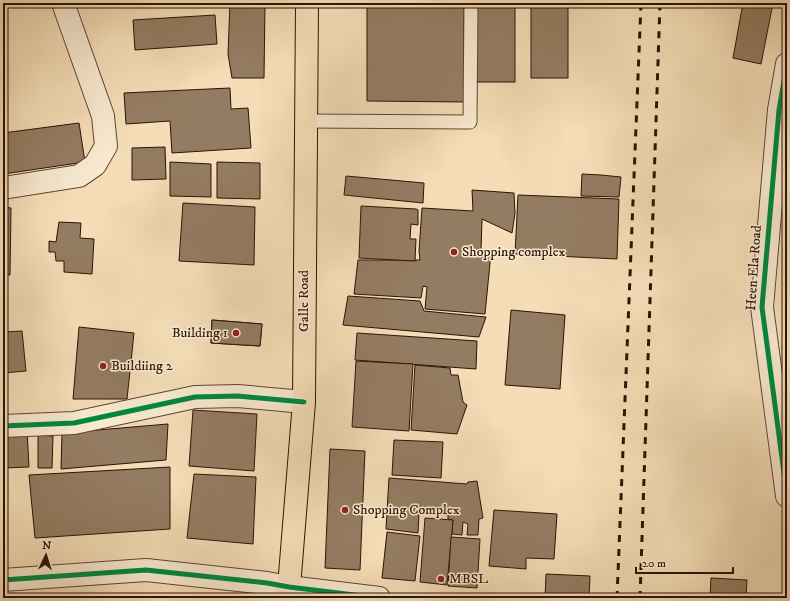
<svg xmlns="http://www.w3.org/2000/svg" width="790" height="601" font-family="'IM FELL DW Pica',serif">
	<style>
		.building { fill: #947c62; stroke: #2c1306 }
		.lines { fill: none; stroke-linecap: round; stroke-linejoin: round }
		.service-casing { stroke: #5e4632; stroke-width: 15 }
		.minor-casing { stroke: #5e4632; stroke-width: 24 }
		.trunk-casing { stroke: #2c1306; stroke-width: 24 }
		.service { stroke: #f8e9d0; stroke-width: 13 }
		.minor { stroke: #f8e9d0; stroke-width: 22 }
		.trunk { stroke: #f4ddb7; stroke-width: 22 }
		.rail { stroke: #2c1306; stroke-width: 3; stroke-dasharray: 7 7; stroke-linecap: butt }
		.cycleway-casing { stroke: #f8e9d0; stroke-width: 8 }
		.cycleway { stroke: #00873e; stroke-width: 5 }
		.poi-dot { fill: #8f2418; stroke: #f8e9d0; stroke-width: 1.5 }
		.labels { text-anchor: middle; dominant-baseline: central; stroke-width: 3; stroke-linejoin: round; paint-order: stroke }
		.poi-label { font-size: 14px; fill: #2c1306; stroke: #f8e9d0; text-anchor: start }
		.street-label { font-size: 14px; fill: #2c1306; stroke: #f8e9d0 }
	</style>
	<rect width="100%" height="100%" fill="#f4ddb7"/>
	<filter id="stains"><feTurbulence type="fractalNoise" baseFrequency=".005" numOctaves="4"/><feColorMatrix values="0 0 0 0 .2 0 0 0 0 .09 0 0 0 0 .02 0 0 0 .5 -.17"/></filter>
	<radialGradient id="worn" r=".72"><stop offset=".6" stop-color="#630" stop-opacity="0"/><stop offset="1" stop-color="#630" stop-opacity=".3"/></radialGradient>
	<g class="building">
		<polygon points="101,3 136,3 136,4 101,6"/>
		<polygon points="230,3 265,3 264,78 232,78 228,54"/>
		<polygon points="367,3 464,3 464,102 367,101"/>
		<rect x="477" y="3" width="38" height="79"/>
		<rect x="531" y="3" width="37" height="75"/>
		<polygon points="743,3 773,3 761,64 733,58"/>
		<polygon points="215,15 217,44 135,50 133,20"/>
		<polygon points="230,88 231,109 248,108 251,148 172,153 170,121 126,124 124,93"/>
		<polygon points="79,123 85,162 3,174 3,133"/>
		<polygon points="165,147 166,179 132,180 132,148"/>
		<polygon points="170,162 211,164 211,197 170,196"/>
		<polygon points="217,162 260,163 260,199 217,198"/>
		<polygon points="582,174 601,175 621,177 619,197 581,196"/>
		<polygon points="346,176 424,183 423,203 344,195"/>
		<polygon points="472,190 514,193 515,213 512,233 482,219 481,250 491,253 485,314 425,309 427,287 423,286 421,298 354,294 358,260 420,260 419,251 422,208 473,211"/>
		<polygon points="518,195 619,199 617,259 515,254"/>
		<polygon points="183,203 255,207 254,265 179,261"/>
		<polygon points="361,206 416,209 418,210 418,225 411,224 410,239 416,239 415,261 359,258"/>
		<polygon points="3,207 11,208 10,275 3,275"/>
		<polygon points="59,222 81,223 80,238 94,239 92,274 64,272 64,261 56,261 55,252 49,252 49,241 56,242"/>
		<polygon points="348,296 420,301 424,311 486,317 479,337 343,325"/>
		<polygon points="511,310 565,315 560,389 505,385"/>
		<polygon points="212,320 262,324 260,346 211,343"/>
		<polygon points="212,320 262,324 260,346 211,343"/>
		<polygon points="79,327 134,333 127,399 73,399"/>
		<polygon points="22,331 26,371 3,373 3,332"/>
		<polygon points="357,333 477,341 476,369 355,360"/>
		<polygon points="787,345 787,384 782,346"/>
		<polygon points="356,361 413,364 409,431 352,427"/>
		<polygon points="415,365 450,368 451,375 458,375 463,402 467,405 457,434 411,430"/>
		<polygon points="193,410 257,414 254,471 189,466"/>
		<polygon points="168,424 166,460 61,469 62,433"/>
		<polygon points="27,430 29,467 3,468 3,431"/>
		<polygon points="38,435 53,436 52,468 38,468"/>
		<polygon points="394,440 443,442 441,478 392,475"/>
		<polygon points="330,449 365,451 360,570 325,568"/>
		<polygon points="170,467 170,529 35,538 29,475"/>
		<polygon points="194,474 256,477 253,544 187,538"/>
		<polygon points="389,478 467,484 468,482 477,481 483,518 479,519 478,535 467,535 468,524 463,522 462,535 452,534 453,520 448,519 448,515 419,513 418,533 386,529"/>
		<polygon points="494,510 557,514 554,559 526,558 526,569 489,566"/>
		<polygon points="425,518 453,520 447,585 420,582"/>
		<polygon points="387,532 420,536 415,581 382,578"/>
		<polygon points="451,537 480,539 477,588 448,586"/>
		<polygon points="546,574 590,576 589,598 545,598"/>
		<polygon points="711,578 747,580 746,598 710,598"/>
		<polygon points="128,595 175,597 175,598 128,598"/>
	</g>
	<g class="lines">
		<defs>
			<polyline id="service" points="306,121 470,122 471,3"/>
			<g id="minor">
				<polyline points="787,64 779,110 762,307 787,496"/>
				<polyline points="3,188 79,176 95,165 106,146 103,116 63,3"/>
				<polyline points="3,426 74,423 195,397 238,396 304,402"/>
				<polyline points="3,580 146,570 267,583 289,587 379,598"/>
			</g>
			<polyline id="trunk" points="286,598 289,587 304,402 307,3"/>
		</defs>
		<use href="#service" class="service-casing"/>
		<use href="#minor" class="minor-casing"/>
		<use href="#trunk" class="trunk-casing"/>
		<use href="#service" class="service"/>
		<use href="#minor" class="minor"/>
		<use href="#trunk" class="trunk"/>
		<g class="rail">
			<polyline points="617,598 641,3"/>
			<polyline points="640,598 660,3"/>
		</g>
		<defs>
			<g id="cycleway">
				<polyline points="787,64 779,110 762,307 787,496"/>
				<polyline points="3,426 74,423 195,397 238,396 304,402"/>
				<polyline points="3,580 146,570 267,583 289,587 379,598"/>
			</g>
		</defs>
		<use href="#cycleway" class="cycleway-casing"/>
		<use href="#cycleway" class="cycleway"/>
	</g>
	<g class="poi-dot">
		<circle cx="454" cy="252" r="4"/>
		<circle cx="236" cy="333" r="4"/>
		<circle cx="103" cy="366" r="4"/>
		<circle cx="345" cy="510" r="4"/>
		<circle cx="441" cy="579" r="4"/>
	</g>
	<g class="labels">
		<g class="poi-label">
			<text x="462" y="252">Shopping complex</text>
			<text x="228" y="333" text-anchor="end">Building 1</text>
			<text x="111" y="366">Buildiing 2</text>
			<text x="353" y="510">Shopping Complex</text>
			<text x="449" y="579">MBSL</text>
		</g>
		<g class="street-label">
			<text transform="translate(754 268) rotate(-86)">Heen Ela Road</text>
			<text transform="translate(304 301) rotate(-90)">Galle Road</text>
		</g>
	</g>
	<rect width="790" height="601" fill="none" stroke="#f4ddb7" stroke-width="16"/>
	<rect x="4" y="4" width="782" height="593" fill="none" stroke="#2c1306" stroke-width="2"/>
	<rect x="8" y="8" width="774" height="585" fill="none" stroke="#2c1306"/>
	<g transform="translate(46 555) rotate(4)" stroke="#f8e9d0" stroke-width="3" paint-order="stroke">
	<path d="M0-3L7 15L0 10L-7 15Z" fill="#2c1306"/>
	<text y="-6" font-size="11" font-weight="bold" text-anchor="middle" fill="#2c1306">N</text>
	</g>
	<path d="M636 567v6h97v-6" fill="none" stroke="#2c1306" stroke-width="2"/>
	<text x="642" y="567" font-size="12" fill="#2c1306" stroke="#f8e9d0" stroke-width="3" paint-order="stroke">20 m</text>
	<rect width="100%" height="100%" filter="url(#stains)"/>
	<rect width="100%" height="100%" fill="url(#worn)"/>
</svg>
